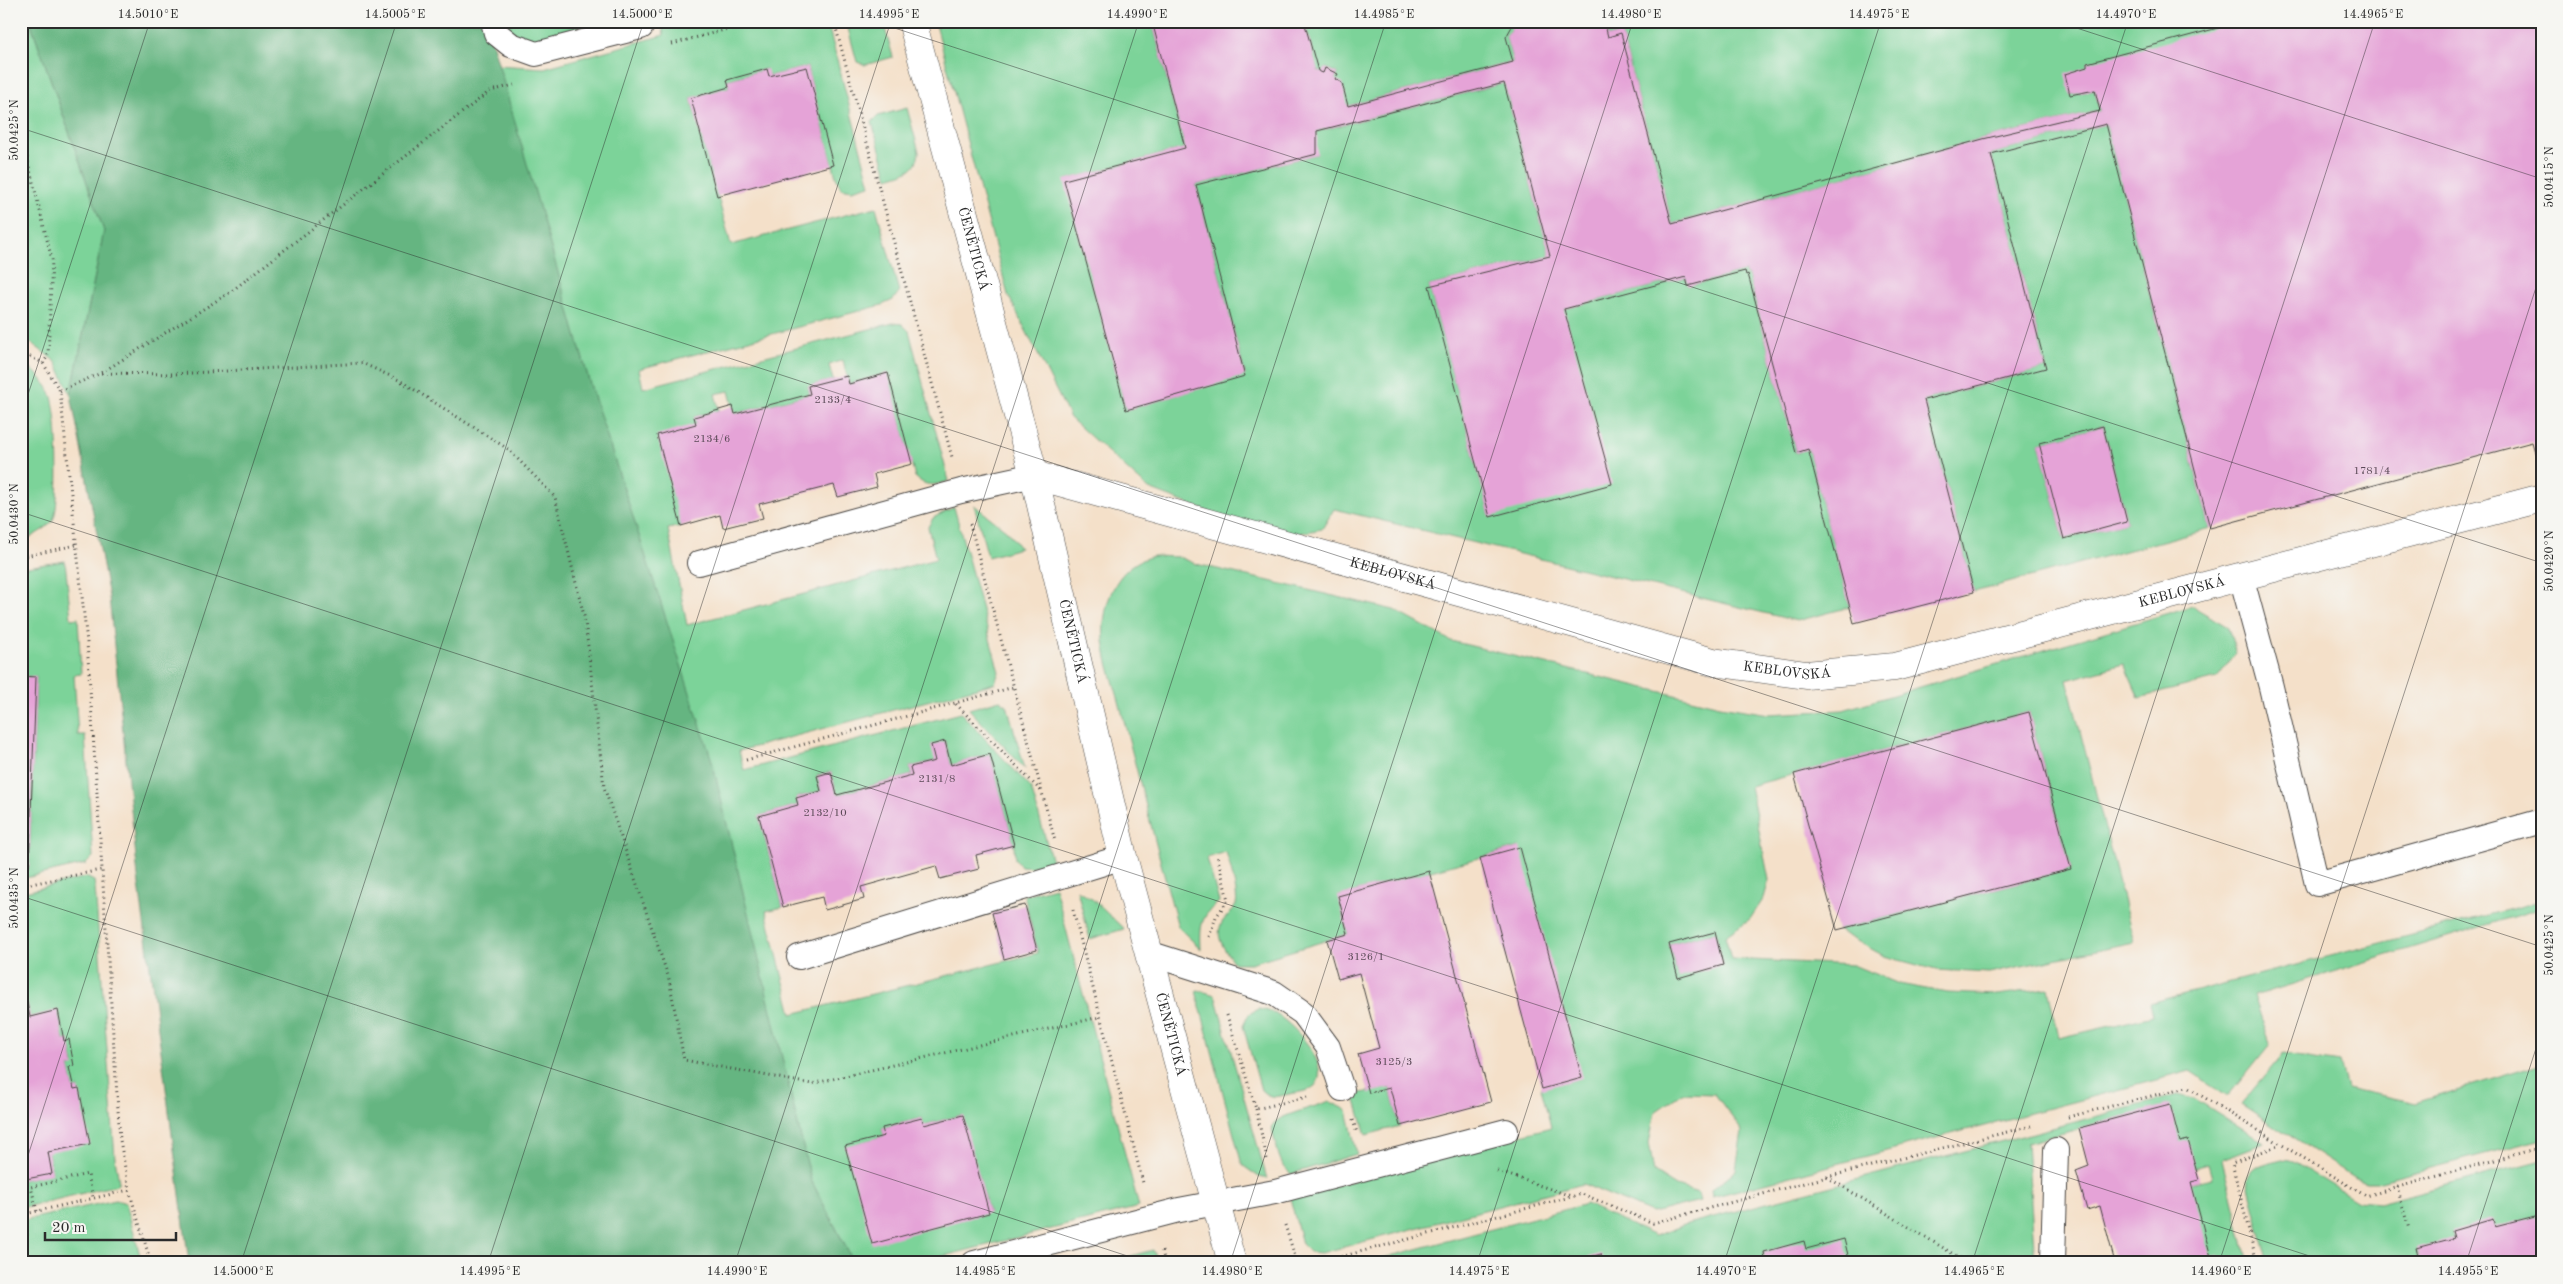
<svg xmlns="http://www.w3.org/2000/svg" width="2563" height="1284" font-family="'Old Standard TT',serif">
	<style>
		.green { fill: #7cd399; stroke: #547f62; fill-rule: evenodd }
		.forest { fill: #65b581; stroke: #487056 }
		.building { fill: #e5a3d7 }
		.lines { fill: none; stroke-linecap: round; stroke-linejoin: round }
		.service-casing { stroke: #494643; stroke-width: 26 }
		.minor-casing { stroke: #494643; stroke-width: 29 }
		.path { stroke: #494643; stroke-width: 3; stroke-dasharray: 1 4; stroke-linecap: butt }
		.service { stroke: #fff; stroke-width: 24 }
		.minor { stroke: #fff; stroke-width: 28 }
		.ticks { fill: none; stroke: #2b2b2b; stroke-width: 1; stroke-opacity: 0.45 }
		.labels { text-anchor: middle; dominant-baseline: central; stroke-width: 5; stroke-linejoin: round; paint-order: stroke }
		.number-label { font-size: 11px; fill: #5a4956 }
		.street-label { font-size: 14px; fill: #2b2b2b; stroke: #f6f6f2 }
		.neatline { fill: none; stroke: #2b2b2b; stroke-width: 2 }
		.ticks-label { font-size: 12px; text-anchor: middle; fill: #2b2b2b }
	</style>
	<rect width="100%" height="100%" fill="#f6f6f2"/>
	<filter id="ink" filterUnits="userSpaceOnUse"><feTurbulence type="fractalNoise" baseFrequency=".02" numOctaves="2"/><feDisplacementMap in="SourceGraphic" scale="10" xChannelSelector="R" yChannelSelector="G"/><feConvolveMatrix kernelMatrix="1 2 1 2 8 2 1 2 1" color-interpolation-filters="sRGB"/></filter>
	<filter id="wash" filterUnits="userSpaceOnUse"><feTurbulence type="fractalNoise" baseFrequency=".0096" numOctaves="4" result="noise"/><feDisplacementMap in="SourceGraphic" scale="20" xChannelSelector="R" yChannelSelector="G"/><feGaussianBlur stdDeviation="1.12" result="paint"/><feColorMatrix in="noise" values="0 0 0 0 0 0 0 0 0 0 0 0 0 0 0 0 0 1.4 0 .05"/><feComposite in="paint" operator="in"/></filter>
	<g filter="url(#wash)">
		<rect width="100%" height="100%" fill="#f4e0c9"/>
		<g class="green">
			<polygon points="21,21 30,21 104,231 71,395 56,362 26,339 24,276 21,257"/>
			<polygon points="503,21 601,21 530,40 504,29"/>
			<path d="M661 21H827L870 185 852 190 841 188 836 177 807 67 769 76 766 69 727 80 729 87 691 98 731 245 876 207 899 292 893 300 882 305 639 369 643 388 893 323 902 324 909 331 949 481C935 485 927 488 915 477L888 373 849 384 843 360 829 365 833 380 808 386 810 394 735 414 729 391 715 394 719 410 694 417 696 424 681 526 668 529 687 625 936 559 928 527 933 518 954 507 999 672 995 683 739 751 744 770 961 713 1031 788 1052 861 1031 867 1021 866 1015 859 1014 845 990 754 951 765 945 741 935 761 910 767 912 775 837 795 831 772 817 775 821 791 796 798 798 805 759 816 783 907 766 911 792 1014 1038 953 1024 895 1055 887 1139 1207 916 1263H854L811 1180 590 384 497 65 544 68 664 35ZM962 1115 989 1213 845 1147 884 1136 882 1128 922 1118 924 1125Z"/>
			<polygon points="846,21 883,21 893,57 865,65 857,62"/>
			<polygon points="935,21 1152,21 1185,148 1065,180 1126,410 1245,375 1196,185 1317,154 1311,133 1504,83 1550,256 1429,286 1490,516 1564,309 1686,277 1688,286 1745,271 1746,275 1748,274 1796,453 1808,449 1850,607 1797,621 1334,509 1322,529 1290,535 1225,518 1149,489 1070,418 1008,295"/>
			<polygon points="1304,21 1515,21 1506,37 1513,62 1348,106 1335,79 1338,74 1326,68 1323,73 1317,70"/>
			<polygon points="1604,21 2244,21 2087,67 2070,95 2095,90 2100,111 1983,139 1672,224 1621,33 1608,37"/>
			<path d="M907 108 919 152C917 171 904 173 888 178L872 122 878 116Z"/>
			<path d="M2106 124 2210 528 1974 592 1924 400 2046 368 1991 154ZM2103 426 2127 522 2064 539 2039 443Z"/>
			<path d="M23 362C35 371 47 383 52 397 58 416 61 505 53 520 48 529 30 537 21 542V368Z"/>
			<polygon points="974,505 1007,531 1020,548 988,557"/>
			<path d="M1154 556 1179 557 1196 564 1394 610 1451 641 1720 706 1769 714 1843 710 2192 606 2228 627 2236 653 2217 678 2139 698 2124 664 2067 680 2134 942 1989 973 1936 970 1884 956 1837 930 2071 869 2029 712 1750 786 1769 880 1764 898 1750 919 1725 936 1731 959 1853 965 1899 984 1948 993 1998 995 2048 988 2059 1038 2153 1016 2150 1003 2542 901V908L2254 996 2270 1044 2228 1096 2190 1071 1712 1197 1711 1190 1736 1170 1742 1131 1715 1094 1682 1093 1655 1112 1649 1143 1654 1172 1676 1186 1698 1193 1700 1201 1652 1213 1583 1184 1321 1253 1310 1252 1302 1244 1290 1198 1551 1127 1541 1088 1581 1078 1519 847 1339 896 1348 934 1251 963H1234C1225 950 1213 936 1223 921 1227 916 1233 911 1236 905 1239 895 1229 862 1226 852L1207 858 1219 902C1200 917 1200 926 1201 949L1178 927C1158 853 1139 779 1120 705 1114 681 1101 649 1104 623 1107 591 1122 563 1154 556ZM1715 932 1723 965 1678 977 1669 944Z"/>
			<polygon points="65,561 71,619 78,618 81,674 74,675 78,735 85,735 93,857 86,864 21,879 21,866 29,866 36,677 21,676 21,568"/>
			<polygon points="1000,700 1007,705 1025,769 969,709"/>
			<polygon points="86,877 94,881 95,887 115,1158 119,1182 117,1185 21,1208 21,1180 52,1173 48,1152 79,1088 74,1089 69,1067 74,1065 69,1040 64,1041 58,1011 30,1017 26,998 21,999 21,893"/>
			<polygon points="1077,890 1091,898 1124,929 1090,939"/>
			<polygon points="1198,990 1215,995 1267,1179 1259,1177 1242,1165 1196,991"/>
			<path d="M1258 1009C1264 1010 1272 1011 1277 1015 1294 1025 1329 1062 1317 1083 1312 1092 1298 1092 1289 1094 1277 1097 1270 1099 1261 1090L1243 1026 1249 1014Z"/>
			<polygon points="2283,1054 2340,1063 2347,1088 2415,1103 2542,1064 2542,1139 2377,1182 2367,1182 2355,1178 2241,1104"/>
			<polygon points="1390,1088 1400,1126 1366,1135 1354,1094"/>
			<polygon points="2178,1095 2194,1099 2264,1143 2222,1159 2248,1263 2220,1263 2210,1258 2190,1183 2212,1178 2208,1164 2194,1168 2180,1144 2169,1105 2027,1143 2035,1263 1850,1263 1805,1251 1803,1244 1763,1254 1765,1259 1760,1263 1364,1263 1586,1204 1655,1236 1687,1224"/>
			<path d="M1329 1101 1347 1110 1357 1154 1291 1174C1281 1165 1279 1157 1276 1144 1274 1138 1271 1131 1273 1125 1277 1115 1318 1107 1329 1101Z"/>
			<path d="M2282 1159 2290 1160 2358 1201 2379 1203 2542 1160V1216L2494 1229 2492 1222 2452 1232 2454 1240 2416 1250 2419 1263H2269L2247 1180C2251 1164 2268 1163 2282 1159Z"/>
			<polygon points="116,1200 126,1203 142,1263 27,1263 21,1244 21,1221"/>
			<polygon points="1153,1250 1159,1263 1105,1263"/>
		</g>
		<polygon class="forest" points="30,21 486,21 590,384 712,761 811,1180 854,1263 189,1263 138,877 109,597 71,395 104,231"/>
		<g id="blocks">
			<g class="building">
				<polygon points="1152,21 1304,21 1318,71 1323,73 1325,68 1338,74 1335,79 1342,83 1348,106 1513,62 1506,37 1515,21 1604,21 1608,37 1621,33 1672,224 1983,139 2100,111 2095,90 2070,95 2065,74 2087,67 2087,63 2244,21 2542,21 2542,476 2532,442 2210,528 2106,124 1991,154 2046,368 1924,400 1974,592 1854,623 1808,449 1796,453 1748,274 1746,275 1745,271 1688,286 1686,277 1564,309 1612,484 1490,517 1429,286 1550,256 1504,83 1317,131 1317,154 1196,185 1245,376 1126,410 1064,180 1185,148"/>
				<polygon points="807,67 833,165 717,196 691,98 729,87 727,80 767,69 769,76"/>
				<polygon points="888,373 912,464 874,474 877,487 838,497 834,485 759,504 763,518 723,528 720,515 681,526 657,435 696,424 694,417 719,410 733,406 735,414 810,394 808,386 847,376 849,384"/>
				<polygon points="2103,426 2127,522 2064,539 2039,443"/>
				<polygon points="21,676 36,677 29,867 21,866"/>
				<polygon points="2029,712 2071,869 1837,930 1794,774"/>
				<polygon points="945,741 951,765 990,754 1014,845 976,855 979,869 940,879 936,866 861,887 864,899 825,910 822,897 783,907 759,816 798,805 796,798 821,791 817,776 831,772 837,795 912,775 910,767 935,761 931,745"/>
				<polygon points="1520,847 1582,1078 1542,1089 1480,858"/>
				<polygon points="1429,871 1491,1102 1400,1126 1390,1088 1369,1093 1358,1054 1379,1048 1359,973 1338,979 1327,940 1348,934 1338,896"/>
				<polygon points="1025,905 1037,950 1004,959 992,913"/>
				<polygon points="1715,932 1723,965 1678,978 1669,944"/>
				<polygon points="26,998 30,1017 58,1010 64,1041 69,1039 74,1066 69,1067 74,1089 79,1088 90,1144 48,1152 52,1174 21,1180 21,999"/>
				<polygon points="2170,1104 2180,1142 2188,1140 2199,1180 2191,1182 2211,1257 2218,1255 2220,1263 2115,1263 2100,1206 2087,1210 2076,1171 2089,1166 2079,1128"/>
				<polygon points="963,1115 989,1213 872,1244 845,1146 884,1136 882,1128 922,1118 924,1125"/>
				<polygon points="2542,1215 2542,1263 2420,1263 2416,1248 2454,1238 2452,1231 2493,1219 2495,1227"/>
				<polygon points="1844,1239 1850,1263 1755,1263 1765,1259 1764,1252 1804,1241 1806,1249"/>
				<polygon points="1601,1254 1603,1263 1570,1263 1570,1262"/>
				<polygon points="1561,1257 1563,1263 1542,1263 1542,1262"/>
			</g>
		</g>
	</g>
	<g filter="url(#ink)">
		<use href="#blocks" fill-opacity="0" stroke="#494643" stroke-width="1"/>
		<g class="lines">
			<defs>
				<g id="service">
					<polyline points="493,21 496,33 511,45 536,54 641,27"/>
					<polyline points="699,563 961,491 1034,475"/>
					<polyline points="2241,576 2271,687 2317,884 2542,821"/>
					<polyline points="1148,953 1274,993 1303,1013 1328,1047 1342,1089"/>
					<polyline points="799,957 1123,857"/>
					<polyline points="974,1263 1179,1210 1275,1192 1506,1131"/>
					<polyline points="2053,1263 2056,1150"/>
				</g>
				<g id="minor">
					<path id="s1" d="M912 21 1034 475 1123 857 1232 1263"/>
					<path id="s2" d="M1034 475 1713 662 1806 675 1895 667 2542 498"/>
				</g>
			</defs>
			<use href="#service" class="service-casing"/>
			<use href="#minor" class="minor-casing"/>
			<g class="path">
				<polyline points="834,21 952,457"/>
				<polyline points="672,44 758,21"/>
				<polyline points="21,133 52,260 48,356 43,363"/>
				<polyline points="21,352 43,363 60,391 87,643 120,1140 129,1190 151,1263"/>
				<polyline points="101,373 174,374 362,363 399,380 508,449 555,497 585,620 604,787 669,979 684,1060 811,1084 1100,1017"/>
				<polyline points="60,391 101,373 229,293 490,91 514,85"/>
				<polyline points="970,524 1055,841"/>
				<polyline points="21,557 76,545"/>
				<polyline points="956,704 1041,791"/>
				<polyline points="746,760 1014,687"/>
				<polyline points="21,886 101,870"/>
				<polyline points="1073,910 1143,1183"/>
				<polyline points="1209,937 1216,917 1228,900 1217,855"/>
				<polyline points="1227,1015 1256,1109 1307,1097"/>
				<polyline points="1256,1109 1267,1159"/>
				<polyline points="2068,1117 2187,1087 2366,1196 2542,1147"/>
				<polyline points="1353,1120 1357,1133"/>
				<polyline points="1497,1171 1571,1196"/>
				<polyline points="1827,1177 1968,1263"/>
				<polyline points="2397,1187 2409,1229"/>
				<polyline points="37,1211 31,1187 88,1174 93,1198"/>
				<polyline points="21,1215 129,1190"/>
				<polyline points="1285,1225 1297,1263"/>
				<polyline points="1162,1251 1165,1263"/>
				<polyline points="1317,1263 1582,1194 1653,1223 1827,1177 2031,1126"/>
				<polyline points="2257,1263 2232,1163 2280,1145"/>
			</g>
			<use href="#service" class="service"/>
			<use href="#minor" class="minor"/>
		</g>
	</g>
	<path class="ticks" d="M873 21 2542 563M2055 21 2542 179M21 128 2542 947M21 416 150 21M21 512 2331 1263M21 896 1149 1263M21 1177 397 21M241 1263 644 21M488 1263 891 21M735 1263 1139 21M983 1263 1386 21M1230 1263 1633 21M1477 1263 1881 21M1724 1263 2128 21M1972 1263 2375 21M2219 1263 2542 269M2466 1263 2542 1030"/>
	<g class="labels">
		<g class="number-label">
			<text x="833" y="400">2133/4</text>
			<text x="712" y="439">2134/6</text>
			<text x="2372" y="471">1781/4</text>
			<text x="937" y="779">2131/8</text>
			<text x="825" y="813">2132/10</text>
			<text x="1366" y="957">3126/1</text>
			<text x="1394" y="1062">3125/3</text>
		</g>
		<g class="street-label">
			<text stroke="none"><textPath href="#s1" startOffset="236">ČENĚTICKÁ</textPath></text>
			<text stroke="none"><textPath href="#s2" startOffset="372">KEBLOVSKÁ</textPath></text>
			<text stroke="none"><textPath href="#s2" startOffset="1184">KEBLOVSKÁ</textPath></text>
			<text stroke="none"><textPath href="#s1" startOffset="641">ČENĚTICKÁ</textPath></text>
			<text stroke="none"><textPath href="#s2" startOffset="779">KEBLOVSKÁ</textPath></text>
			<text stroke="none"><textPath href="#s1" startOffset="1046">ČENĚTICKÁ</textPath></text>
		</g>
	</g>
	<rect width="2563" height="1284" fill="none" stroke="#f6f6f2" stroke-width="55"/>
	<path d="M45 1232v8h131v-8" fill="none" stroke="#2b2b2b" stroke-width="2.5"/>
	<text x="52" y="1232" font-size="15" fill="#2b2b2b" stroke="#f6f6f2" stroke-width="4" paint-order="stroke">20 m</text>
	<rect x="28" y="28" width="2508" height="1228" class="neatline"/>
	<g class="ticks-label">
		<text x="148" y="18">14.5010°E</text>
		<text x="395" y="18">14.5005°E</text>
		<text x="642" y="18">14.5000°E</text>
		<text x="889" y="18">14.4995°E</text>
		<text x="1137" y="18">14.4990°E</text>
		<text x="1384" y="18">14.4985°E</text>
		<text x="1631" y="18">14.4980°E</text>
		<text x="1879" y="18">14.4975°E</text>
		<text x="2126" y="18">14.4970°E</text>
		<text x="2373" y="18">14.4965°E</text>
		<text transform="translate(14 130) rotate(-90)" y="4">50.0425°N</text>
		<text transform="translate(2549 177) rotate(-90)" y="4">50.0415°N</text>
		<text transform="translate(14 514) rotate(-90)" y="4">50.0430°N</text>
		<text transform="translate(2549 561) rotate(-90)" y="4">50.0420°N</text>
		<text transform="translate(14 898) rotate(-90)" y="4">50.0435°N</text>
		<text transform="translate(2549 945) rotate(-90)" y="4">50.0425°N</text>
		<text x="243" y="1275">14.5000°E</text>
		<text x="490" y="1275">14.4995°E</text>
		<text x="737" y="1275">14.4990°E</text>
		<text x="985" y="1275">14.4985°E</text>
		<text x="1232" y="1275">14.4980°E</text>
		<text x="1479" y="1275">14.4975°E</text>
		<text x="1726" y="1275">14.4970°E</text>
		<text x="1974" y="1275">14.4965°E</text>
		<text x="2221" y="1275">14.4960°E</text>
		<text x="2468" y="1275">14.4955°E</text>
	</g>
</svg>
